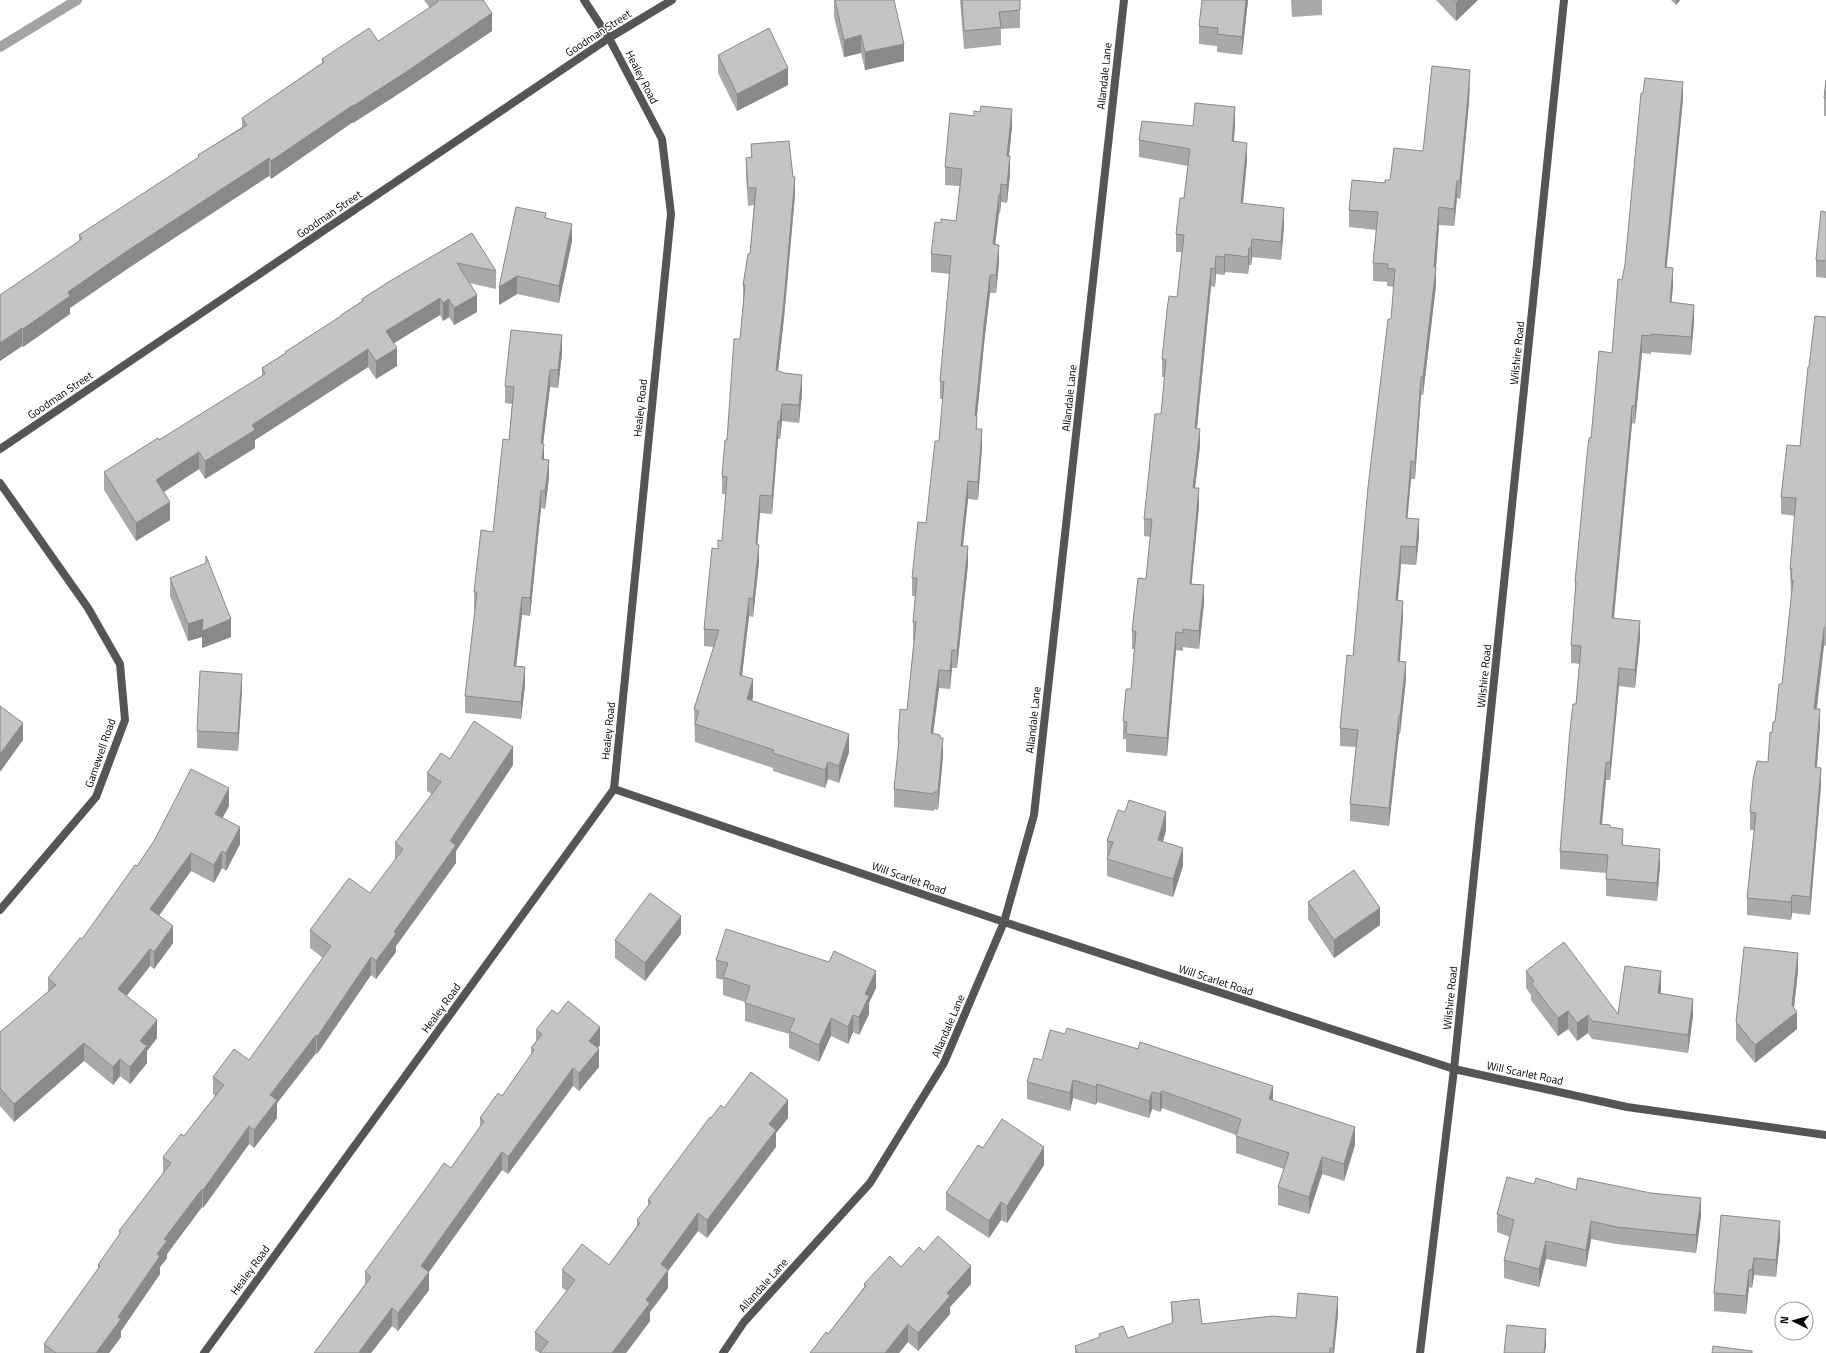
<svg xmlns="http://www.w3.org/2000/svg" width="1826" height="1353" font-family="'Titillium Web',sans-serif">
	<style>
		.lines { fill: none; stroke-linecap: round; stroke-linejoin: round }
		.stream { stroke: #a3a3a3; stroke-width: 10 }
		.street { stroke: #555; stroke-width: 8 }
		.wall { fill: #a9a9a9 }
		.shaded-wall { fill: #898989 }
		.building { fill: #c4c4c4; stroke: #898989 }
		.labels { text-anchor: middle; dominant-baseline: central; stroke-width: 3; stroke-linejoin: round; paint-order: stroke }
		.street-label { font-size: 11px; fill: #000; stroke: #fff }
	</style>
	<rect width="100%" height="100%" fill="#fff"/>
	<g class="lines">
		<polyline class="stream" points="0,47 77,0"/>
		<g class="street">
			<polyline points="0,449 609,38 672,0"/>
			<polyline points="0,483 88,608 120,664 125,720 96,797 0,910"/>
			<polyline points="614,789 1004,922 1454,1069 1627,1107 1826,1135"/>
			<polyline points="204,1353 614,789 671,214 662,139 609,38 584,0"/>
			<polyline points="723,1353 744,1322 870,1183 944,1063 1004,922 1034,815 1124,0"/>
			<polyline points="1420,1353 1454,1069 1564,0"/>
		</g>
	</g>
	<g class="wall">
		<polygon points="424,0 483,0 492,31 406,89 353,123 353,122 271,179 269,176 127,269 70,308 70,314 23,347 22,346 0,361 79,241 79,235 198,158 198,155 242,127 242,118 322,63 322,59 380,40 430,8"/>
		<polygon points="834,0 904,61 865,70 861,53 844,57 834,17"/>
		<polygon points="960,0 1020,0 1020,28 1001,29 1001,45 964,49"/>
		<polygon points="1202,0 1248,0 1242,55 1217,52 1217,46 1199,44 1199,26"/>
		<polygon points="1291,0 1322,0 1322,15 1292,17"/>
		<polygon points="1436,0 1478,0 1456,21"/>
		<polygon points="1671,0 1680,0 1676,5"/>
		<polygon points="718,55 788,85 737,111 718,73"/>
		<polygon points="1826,80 1826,116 1824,116 1824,98"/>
		<polygon points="1470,88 1460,199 1457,198 1454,226 1439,225 1436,268 1436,285 1423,395 1421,395 1415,479 1411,479 1407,518 1419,537 1416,565 1401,564 1398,600 1403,618 1400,661 1406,679 1400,734 1399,734 1389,826 1350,821 1350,804 1356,747 1340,746 1340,728 1353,656 1391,319 1394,287 1387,286 1387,282 1373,281 1373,263 1376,230 1349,227 1349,210 1385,183 1390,180 1423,151"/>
		<polygon points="1683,99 1666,267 1673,286 1671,302 1694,322 1691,355 1651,352 1651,354 1642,353 1635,424 1632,423 1614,618 1640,638 1635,688 1619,686 1610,780 1606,780 1602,825 1610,828 1623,845 1660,866 1657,901 1606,896 1606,873 1560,869 1560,851 1576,704 1580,664 1571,663 1571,645 1575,600 1575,582 1591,438 1612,353 1622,280"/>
		<polygon points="1235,125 1234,142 1247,160 1243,204 1284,226 1281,260 1252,257 1251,265 1249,265 1248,274 1225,272 1224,275 1216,274 1215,287 1211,286 1197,428 1200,446 1195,488 1199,506 1191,584 1204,603 1199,649 1183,647 1183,651 1176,650 1167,756 1126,752 1126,739 1123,739 1123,721 1131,689 1134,649 1132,649 1132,631 1146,579 1150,537 1144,536 1144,519 1161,414 1165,377 1162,377 1162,359 1177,297 1182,252 1176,252 1176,234 1184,198 1188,166 1139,157 1139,140 1193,126"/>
		<polygon points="1012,127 1009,156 1010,174 1007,203 1001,202 1000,213 999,213 995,244 999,262 996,293 990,293 984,344 977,416 977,429 982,447 978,500 968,499 963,546 968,564 957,668 952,668 950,689 939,688 933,733 940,738 943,756 938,810 934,809 934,811 894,807 894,789 898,754 898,740 907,710 914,640 913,640 913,622 915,596 912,596 912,578 926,523 939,441 943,399 940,399 940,381 950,274 931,272 931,254 941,223 956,221 960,186 945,185 945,167"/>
		<polygon points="751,144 793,177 795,195 784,318 778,371 802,393 799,423 782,421 780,439 778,439 772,514 760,513 757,544 759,562 753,617 749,616 742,675 753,697 752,701 849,752 839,783 828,779 825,788 773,771 773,768 695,742 694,709 714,647 704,646 704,629 718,549 722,541 726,494 722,494 722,476 740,339 743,303 743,285 750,254 754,205 748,206 746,176 746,158 751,157"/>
		<polygon points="1826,212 1826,278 1816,277 1816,260"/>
		<polygon points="546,218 572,241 559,303 517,294 499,305"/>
		<polygon points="472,233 496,271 496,289 469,283 477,312 454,325 449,317 443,321 440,315 394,343 397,366 376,379 368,367 255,440 255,448 205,479 199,469 164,492 170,520 136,541 104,490 104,472 159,440 262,376 262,368 285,353 285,352 341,316 341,315 362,301 362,299"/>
		<polygon points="1826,317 1826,646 1824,645 1817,709 1820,727 1817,767 1821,785 1810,915 1792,913 1791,920 1747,915 1747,898 1754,830 1750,830 1750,812 1768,762 1772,733 1775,722 1782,684 1791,597 1790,569 1795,516 1781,514 1781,497 1800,446 1809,367"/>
		<polygon points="562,353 558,388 550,387 543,444 544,459 549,477 545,509 541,508 530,616 522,615 516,666 525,685 521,719 465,713 465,696 475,610 474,610 474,592 493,532 509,440 512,404 505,403 505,386"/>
		<polygon points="170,578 231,637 202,648 202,637 188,641 170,596"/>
		<polygon points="242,691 238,751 197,748 197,731"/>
		<polygon points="450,759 513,765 456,851 456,863 396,946 396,952 376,979 371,975 317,1054 316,1053 277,1103 277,1118 254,1148 249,1144 203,1208 202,1207 167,1254 167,1258 160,1267 160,1274 121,1331 121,1337 109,1353 44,1353 44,1344 98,1269 98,1265 119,1235 119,1231 163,1173 163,1157 184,1136 215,1096 213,1094 213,1077 249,1060 323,958 310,948 310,930 370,893 395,860 395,843 432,794 427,791 427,773"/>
		<polygon points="229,806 222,818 240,844 226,871 222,868 214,883 191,871 159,916 173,943 154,969 150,966 126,996 157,1038 147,1051 147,1063 130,1084 120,1076 113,1085 84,1061 14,1122 0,1106 0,1032 48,992 48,978 82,939 137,866"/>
		<polygon points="1166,830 1163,842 1183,866 1173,897 1107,876 1107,841"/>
		<polygon points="1308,902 1380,925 1334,958 1308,919"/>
		<polygon points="681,934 645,981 615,958 615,940"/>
		<polygon points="716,960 876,988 869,1003 869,1014 859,1035 853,1032 848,1044 831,1036 819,1062 789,1048 789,1034 745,1021 745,1002 723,995 723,980 716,978"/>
		<polygon points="1526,971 1618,1014 1661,989 1660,994 1693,1016 1688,1053 1592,1039 1588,1033 1577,1041 1568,1029 1558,1036 1531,1000 1531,995 1526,988"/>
		<polygon points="1798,971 1794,1008 1797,1029 1755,1063 1736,1040 1736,1022"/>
		<polygon points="558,1014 600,1045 597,1048 599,1067 579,1091 573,1086 508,1174 502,1170 429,1272 429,1290 398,1331 392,1326 371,1353 314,1353 365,1284 365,1272 451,1168 480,1127 480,1118 502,1096 531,1055 531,1048 536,1042 536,1030"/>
		<polygon points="1042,1060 1273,1101 1355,1145 1344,1181 1322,1174 1309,1214 1278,1205 1278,1187 1284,1169 1236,1153 1236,1135 1162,1108 1160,1112 1152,1109 1149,1118 1097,1102 1096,1105 1073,1098 1070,1111 1027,1099 1027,1082"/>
		<polygon points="724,1108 788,1118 776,1133 776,1147 707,1238 698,1231 668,1271 668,1288 650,1312 650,1321 626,1353 540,1353 535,1350 535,1332 567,1291 562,1288 562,1270 609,1265 637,1226 637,1220 648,1207 648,1200 711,1118"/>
		<polygon points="983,1148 1044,1165 1007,1223 1001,1220 989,1238 946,1210 946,1193"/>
		<polygon points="1534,1184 1576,1190 1701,1216 1696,1253 1616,1244 1591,1239 1586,1267 1546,1259 1539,1287 1504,1278 1504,1260 1510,1237 1497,1232 1497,1214"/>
		<polygon points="1721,1215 1780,1239 1776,1277 1754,1275 1752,1288 1749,1287 1746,1314 1714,1311 1714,1293"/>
		<polygon points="924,1252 971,1284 950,1307 950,1314 918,1351 908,1342 899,1353 810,1353 828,1334 864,1287 864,1284 901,1267"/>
		<polygon points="1171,1302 1202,1324 1296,1318 1338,1314 1334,1353 1075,1353 1075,1346 1099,1338 1099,1334 1128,1338 1172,1323"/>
	</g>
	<g class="shaded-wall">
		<polygon points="1246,0 1248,0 1242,55 1242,37"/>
		<polygon points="1459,0 1478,0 1456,21 1456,3"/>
		<polygon points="1676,0 1680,0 1676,5"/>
		<polygon points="492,13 492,31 406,89 353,123 353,106"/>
		<polygon points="861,35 861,53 844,57 844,40"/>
		<polygon points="904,44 904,61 865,70 865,52"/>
		<polygon points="788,68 788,85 737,111 737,94"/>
		<polygon points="1470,70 1469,103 1460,199 1460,181"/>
		<polygon points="1683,82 1683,99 1665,285 1665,267"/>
		<polygon points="353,105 353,122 271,179 271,161"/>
		<polygon points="1235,107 1235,125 1232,159 1232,141"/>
		<polygon points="1012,109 1012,127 1007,173 1007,156"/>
		<polygon points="1247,143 1247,160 1241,221 1241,203"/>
		<polygon points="1010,156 1010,174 1007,203 1007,185"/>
		<polygon points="269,158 269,176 127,269 70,308 70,314 23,347 23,329 68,292 127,251"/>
		<polygon points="795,177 795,195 784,318 776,388 776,370"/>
		<polygon points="1457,181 1457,198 1454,226 1454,209"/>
		<polygon points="1001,184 1001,202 1000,213 1000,195"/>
		<polygon points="999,195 999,213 993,261 993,244"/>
		<polygon points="1439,207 1439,225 1436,268 1436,285 1423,395 1423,377 1434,267"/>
		<polygon points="1284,208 1284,226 1281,260 1281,242"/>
		<polygon points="572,224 572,241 559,303 559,286"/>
		<polygon points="1252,239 1252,257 1251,265 1251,248"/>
		<polygon points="999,245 999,262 996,293 996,275"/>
		<polygon points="1249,248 1249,265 1248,274 1248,257"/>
		<polygon points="1225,254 1225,272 1224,275 1224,257"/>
		<polygon points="1216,256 1216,274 1215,287 1215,269"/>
		<polygon points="1211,268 1211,286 1195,446 1195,428"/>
		<polygon points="1673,268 1673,286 1670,320 1670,302"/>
		<polygon points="990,275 990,293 984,344 977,416 977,433 976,446 975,416 984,326"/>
		<polygon points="517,276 517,294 499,305 499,287"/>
		<polygon points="477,295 477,312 454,325 454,308"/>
		<polygon points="440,298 440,315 386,348 386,331"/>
		<polygon points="449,299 449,317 443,321 443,303"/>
		<polygon points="1694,305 1694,322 1691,355 1691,337"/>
		<polygon points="22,328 22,346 0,361 0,343"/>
		<polygon points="562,335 562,353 558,388 558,370"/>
		<polygon points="1642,335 1642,353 1635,424 1635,406"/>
		<polygon points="397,348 397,366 376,379 376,361"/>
		<polygon points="368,349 368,367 255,440 255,448 205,479 205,461 252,425"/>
		<polygon points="550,370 550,387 541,461 541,443"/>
		<polygon points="802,375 802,393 799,423 799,405"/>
		<polygon points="1421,377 1421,395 1415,479 1415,462"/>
		<polygon points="782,404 782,421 780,439 780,421"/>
		<polygon points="1632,406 1632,423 1612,636 1612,618"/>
		<polygon points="778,421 778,439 772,514 772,496"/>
		<polygon points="982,429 982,447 978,500 978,482"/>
		<polygon points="1200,429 1200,446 1193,505 1193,488"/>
		<polygon points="544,444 544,461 542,459"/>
		<polygon points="199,452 199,469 156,497 156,480"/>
		<polygon points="549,460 549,477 545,509 545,491"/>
		<polygon points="1411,461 1411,479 1406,535 1406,518"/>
		<polygon points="968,481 968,499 961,563 961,546"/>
		<polygon points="1199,488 1199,506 1190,601 1190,584"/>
		<polygon points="541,491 541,508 530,616 530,598"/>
		<polygon points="760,495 760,513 756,562 756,544"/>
		<polygon points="170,502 170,520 136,541 136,523"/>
		<polygon points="1419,519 1419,537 1416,565 1416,547"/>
		<polygon points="759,545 759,562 753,617 753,599"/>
		<polygon points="968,546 968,564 957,668 957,651"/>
		<polygon points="1401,546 1401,564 1396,618 1396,600"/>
		<polygon points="1204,585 1204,603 1199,649 1199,631"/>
		<polygon points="522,597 522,615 514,684 514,666"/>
		<polygon points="749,598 749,616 740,692 740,675"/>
		<polygon points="1403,601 1403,618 1398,679 1398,661"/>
		<polygon points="203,619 231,619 231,637 202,648 202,637 188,641 188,624"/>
		<polygon points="1640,621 1640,638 1635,688 1635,670"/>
		<polygon points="1824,628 1824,645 1814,727 1814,709"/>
		<polygon points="1176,632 1176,650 1167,756 1167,738"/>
		<polygon points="952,650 952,668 950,689 950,671"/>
		<polygon points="1406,662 1406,679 1400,734 1400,716"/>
		<polygon points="525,667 525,685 521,719 521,702"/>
		<polygon points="1619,668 1619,686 1610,780 1610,763"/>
		<polygon points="939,670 939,688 931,750 931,733"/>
		<polygon points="242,674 242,691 238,751 238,733"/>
		<polygon points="753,679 753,697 747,717 747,699"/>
		<polygon points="1820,709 1820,727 1815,785 1815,767"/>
		<polygon points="1399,716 1399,734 1389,826 1389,808"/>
		<polygon points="23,723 23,740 0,772 0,754"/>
		<polygon points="849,734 849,752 839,783 839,766"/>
		<polygon points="943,738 943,756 938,810 938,792"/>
		<polygon points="513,747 513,765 456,851 456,863 396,946 396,952 376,979 376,961 394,932 450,841"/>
		<polygon points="828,762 828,779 825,788 825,770"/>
		<polygon points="1606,762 1606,780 1600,842 1600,824"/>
		<polygon points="1821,768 1821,785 1810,915 1810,897"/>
		<polygon points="229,788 229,806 215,832 215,814"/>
		<polygon points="1166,812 1166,830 1158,858 1158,840"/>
		<polygon points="240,827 240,844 226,871 226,853"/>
		<polygon points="1623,829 1623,846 1622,845"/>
		<polygon points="1183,848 1183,866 1173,897 1173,879"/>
		<polygon points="1660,849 1660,866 1657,901 1657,883"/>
		<polygon points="222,851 222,868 214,883 214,865"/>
		<polygon points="191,853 191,871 150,927 150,909"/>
		<polygon points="1792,895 1792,913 1791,920 1791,902"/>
		<polygon points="1380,908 1380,925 1334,958 1334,940"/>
		<polygon points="681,916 681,934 645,981 645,963"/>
		<polygon points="173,926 173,943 154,969 154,952"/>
		<polygon points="150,949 150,966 118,1007 118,989"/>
		<polygon points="1798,953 1798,971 1793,1015 1797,1012 1797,1029 1755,1063 1755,1045 1792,1005"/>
		<polygon points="371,957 371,975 317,1054 317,1037"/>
		<polygon points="876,971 876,988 869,1003 869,1014 859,1035 859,1017 865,994"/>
		<polygon points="1661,971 1661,989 1658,1011 1658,993"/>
		<polygon points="1693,999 1693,1016 1688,1053 1688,1035"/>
		<polygon points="1568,1011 1568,1029 1558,1036 1558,1018"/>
		<polygon points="853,1015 853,1032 848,1044 848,1027"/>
		<polygon points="1588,1015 1588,1033 1577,1041 1577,1023"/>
		<polygon points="831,1018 831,1036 819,1062 819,1045"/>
		<polygon points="157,1020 157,1038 147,1051 147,1063 130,1084 130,1067 140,1041"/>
		<polygon points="600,1027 600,1045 589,1059 589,1041"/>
		<polygon points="316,1035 316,1053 277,1103 277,1118 254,1148 254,1130 270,1095"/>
		<polygon points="84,1043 84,1061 14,1122 14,1104"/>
		<polygon points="599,1049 599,1067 579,1091 579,1073"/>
		<polygon points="120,1059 120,1076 113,1085 113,1067"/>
		<polygon points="573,1068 573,1086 508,1174 508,1157"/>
		<polygon points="1073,1080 1073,1098 1070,1111 1070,1093"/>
		<polygon points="1097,1084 1097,1102 1096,1105 1096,1087"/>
		<polygon points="1273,1086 1273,1104 1269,1099"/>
		<polygon points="1162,1091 1162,1108 1160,1112 1160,1094"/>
		<polygon points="1152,1092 1152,1109 1149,1118 1149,1101"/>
		<polygon points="788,1100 788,1118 776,1133 776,1147 707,1238 707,1220 769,1124"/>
		<polygon points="249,1126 249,1144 203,1208 203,1190"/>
		<polygon points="1355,1127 1355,1145 1344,1181 1344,1164"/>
		<polygon points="1044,1147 1044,1165 1007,1223 1007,1206"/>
		<polygon points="502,1152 502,1170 429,1272 429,1290 398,1331 398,1313 421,1266"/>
		<polygon points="1322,1157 1322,1174 1309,1214 1309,1197"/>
		<polygon points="202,1189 202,1207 167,1254 167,1258 160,1267 160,1274 121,1331 121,1337 109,1353 96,1353 157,1254 164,1239"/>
		<polygon points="1701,1198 1701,1216 1696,1253 1696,1235"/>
		<polygon points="1001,1202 1001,1220 989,1238 989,1221"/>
		<polygon points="698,1213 698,1231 668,1271 668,1288 650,1312 650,1321 626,1353 612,1353 646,1300 661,1264"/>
		<polygon points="1591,1221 1591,1239 1586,1267 1586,1250"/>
		<polygon points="1780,1221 1780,1239 1776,1277 1776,1260"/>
		<polygon points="1546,1241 1546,1259 1539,1287 1539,1269"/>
		<polygon points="1754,1258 1754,1275 1752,1288 1752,1270"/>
		<polygon points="971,1266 971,1284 950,1307 950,1314 918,1351 918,1333 947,1293"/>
		<polygon points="1749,1270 1749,1287 1746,1314 1746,1296"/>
		<polygon points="1338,1297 1338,1314 1334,1353 1333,1353"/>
		<polygon points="392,1308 392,1326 371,1353 359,1353 359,1352"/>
		<polygon points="908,1324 908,1342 899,1353 885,1353"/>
		<polygon points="1546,1329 1546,1347 1545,1353 1544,1353"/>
	</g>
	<g class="building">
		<polygon points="436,0 483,0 492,13 406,72 353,106 353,105 271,161 269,158 127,251 68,292 70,296 23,329 22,328 0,343 0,295 82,239 79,235 199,157 198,155 247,125 242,118 245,116 324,62 322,59 369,28 378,41 380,40 438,2"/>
		<polygon points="835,0 894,0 904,44 865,52 861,35 844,40"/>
		<polygon points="962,0 1020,0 1020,10 999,12 1001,27 964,31"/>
		<polygon points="1202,0 1246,0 1242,37 1217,34 1218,28 1199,26"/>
		<polygon points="1453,0 1459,0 1456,3"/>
		<polygon points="769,28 788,68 737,94 718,55"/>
		<polygon points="1432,66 1470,70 1469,85 1460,181 1457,181 1454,209 1439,207 1434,267 1436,267 1423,377 1421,377 1415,462 1411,461 1406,518 1419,519 1416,547 1401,546 1396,600 1403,601 1398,661 1406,662 1400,716 1399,716 1389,808 1350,804 1358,730 1340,728 1347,655 1353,656 1368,487 1388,319 1391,319 1395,269 1387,268 1388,264 1373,263 1378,212 1349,210 1352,180 1385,183 1385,180 1390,180 1394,148 1423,151"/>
		<polygon points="1645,78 1683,82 1665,267 1673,268 1670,302 1694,305 1691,337 1651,334 1651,336 1642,335 1635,406 1632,406 1612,618 1640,621 1635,670 1619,668 1612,746 1610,763 1606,762 1600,824 1610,825 1610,827 1623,829 1622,845 1660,849 1657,883 1606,879 1608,855 1560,851 1570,730 1573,704 1576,704 1581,646 1571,645 1576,582 1575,582 1587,455 1589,438 1591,438 1599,351 1612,353 1618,279 1622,280 1625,264 1641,93 1643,93"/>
		<polygon points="1826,80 1826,98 1824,98"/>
		<polygon points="1195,103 1235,107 1232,141 1247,143 1241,203 1284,208 1281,242 1252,239 1251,248 1249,248 1248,257 1225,254 1224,257 1216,256 1215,269 1211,268 1195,428 1200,429 1193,488 1199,488 1190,584 1204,585 1199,631 1183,629 1183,633 1176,632 1167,738 1126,734 1127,722 1123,721 1126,689 1131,689 1136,631 1132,631 1138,578 1146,579 1152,519 1144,519 1155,414 1161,414 1166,360 1162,359 1167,310 1169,296 1177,297 1184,235 1176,234 1180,198 1184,198 1190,149 1139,140 1142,121 1193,126"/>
		<polygon points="981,106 1012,109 1007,156 1010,156 1007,185 1001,184 1000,195 999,195 993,244 999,245 996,275 990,275 984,326 975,416 977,416 976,429 982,429 978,482 968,481 961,546 968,546 957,651 952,650 950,671 939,670 931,733 940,735 940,738 943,738 938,792 934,792 934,794 894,789 899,740 898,740 900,709 907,710 916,622 913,622 917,578 912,578 918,522 926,523 935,441 939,441 944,382 940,381 951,256 931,254 935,222 941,223 941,219 956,221 962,169 945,167 950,113 974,116 974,111 980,112"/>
		<polygon points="789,141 793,177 795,177 784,301 776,370 784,373 802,375 799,405 782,404 780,421 778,421 772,496 760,495 756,544 759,545 753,599 749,598 740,675 753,679 747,699 849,734 839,766 828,762 825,770 773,753 774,750 695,724 699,711 694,709 719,630 704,629 712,548 718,549 718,540 722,541 727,477 722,476 725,440 727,440 734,339 740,339 745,285 743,285 748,254 750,254 756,188 748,188 746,158 752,157 751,144"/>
		<polygon points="516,207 546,213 545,218 572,224 559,286 517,276 499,287"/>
		<polygon points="1821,211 1826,212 1826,261 1816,260"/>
		<polygon points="472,233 496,271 457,263 477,295 454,308 449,299 443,303 440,298 386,331 397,348 376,361 368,349 252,425 255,430 205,461 199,452 156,480 170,502 136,523 104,472 158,438 159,440 265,374 262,368 286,353 285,352 341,316 341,315 363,301 362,299 390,281"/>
		<polygon points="1815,316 1826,317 1826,628 1824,628 1814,709 1820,709 1815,767 1821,768 1810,897 1792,895 1791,902 1747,898 1756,813 1750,812 1753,780 1757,761 1768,762 1770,732 1772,733 1773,722 1775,722 1779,684 1782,684 1793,580 1791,580 1792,569 1790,569 1796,498 1781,497 1787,445 1800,446 1808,367 1809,367"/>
		<polygon points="511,330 562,335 558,370 550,370 541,443 544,444 542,459 549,460 545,491 541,491 530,598 522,597 514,666 525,667 521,702 465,696 477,592 474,592 481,530 493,532 503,439 509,440 514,387 505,386"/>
		<polygon points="206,556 231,619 202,631 203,619 188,624 170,578 206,563"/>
		<polygon points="200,671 242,674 238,733 197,731"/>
		<polygon points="0,706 23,723 0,754"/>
		<polygon points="474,721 513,747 450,841 456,845 394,932 396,934 376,961 371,957 317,1037 316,1035 270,1095 277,1100 254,1130 249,1126 203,1190 202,1189 164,1239 167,1241 157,1254 160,1256 118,1317 121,1319 96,1353 56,1353 44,1344 100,1266 98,1265 121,1232 119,1231 171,1163 163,1157 181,1134 184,1136 224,1085 213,1077 234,1049 249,1060 331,946 310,930 349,878 370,893 403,849 395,843 441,782 427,773 441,753 450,759"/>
		<polygon points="191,769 229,788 215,814 240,827 226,853 222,851 214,865 191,853 150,909 173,926 154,952 150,949 118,989 157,1020 140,1041 147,1046 130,1067 120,1059 113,1067 84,1043 14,1104 0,1088 0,1032 56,985 48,978 80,938 82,939 135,865 137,866 154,841"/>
		<polygon points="1129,800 1166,812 1158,840 1183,848 1173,879 1107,859 1113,842 1107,841 1118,810 1125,812"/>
		<polygon points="1354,870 1380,908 1334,940 1308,902"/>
		<polygon points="650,893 681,916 645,963 615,940"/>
		<polygon points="726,929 829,962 834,951 876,971 865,994 869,996 859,1017 853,1015 848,1027 831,1018 819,1045 789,1031 795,1019 745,1003 750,986 723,977 728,963 716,960"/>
		<polygon points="1564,942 1618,1014 1625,966 1661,971 1658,993 1693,999 1688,1035 1592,1021 1588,1015 1577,1023 1568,1011 1558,1018 1531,983 1534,981 1526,971"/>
		<polygon points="1744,947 1798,953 1792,1005 1797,1012 1755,1045 1736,1022"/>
		<polygon points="568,1001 600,1027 589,1041 599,1049 579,1073 573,1068 508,1157 502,1152 421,1266 429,1272 398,1313 392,1308 359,1352 361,1353 314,1353 371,1277 365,1272 430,1183 444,1163 451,1168 484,1121 480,1118 498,1093 502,1096 534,1050 531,1048 542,1034 536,1030 552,1010 558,1014"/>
		<polygon points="1067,1028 1138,1049 1140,1042 1273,1086 1269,1099 1355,1127 1344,1164 1322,1157 1309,1197 1278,1187 1289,1153 1236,1136 1241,1119 1162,1091 1160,1094 1152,1092 1149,1101 1097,1084 1096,1087 1073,1080 1070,1093 1027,1082 1034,1058 1042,1060 1050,1030 1065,1034"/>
		<polygon points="751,1072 788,1100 769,1124 776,1130 707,1220 698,1213 661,1264 668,1270 646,1300 650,1303 612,1353 540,1353 548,1342 535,1332 575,1280 562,1270 582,1244 609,1265 640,1223 637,1220 651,1202 648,1200 710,1117 711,1118 721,1105 724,1108"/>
		<polygon points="1002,1119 1044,1147 1007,1206 1001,1202 989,1221 946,1193 978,1145 983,1148"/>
		<polygon points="1507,1177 1534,1184 1536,1178 1576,1190 1578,1178 1651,1193 1701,1198 1696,1235 1616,1227 1591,1221 1586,1250 1546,1241 1539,1269 1504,1260 1514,1220 1497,1214"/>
		<polygon points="1721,1215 1780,1221 1776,1260 1754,1258 1752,1270 1749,1270 1746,1296 1714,1293"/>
		<polygon points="938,1236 971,1266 947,1293 950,1296 918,1333 908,1324 885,1353 810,1353 826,1332 828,1334 866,1286 864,1284 890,1256 901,1267 919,1247 924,1252"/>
		<polygon points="1298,1293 1338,1297 1333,1348 1330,1348 1330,1353 1077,1353 1075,1346 1100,1337 1099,1334 1123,1326 1128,1338 1172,1323 1173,1321 1171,1302 1199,1299 1202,1324 1272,1316 1296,1318"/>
		<polygon points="1507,1325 1546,1329 1544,1353 1504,1353"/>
		<polygon points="1713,1346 1752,1351 1752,1353 1712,1353"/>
	</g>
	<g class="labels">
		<g class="street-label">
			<text transform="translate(598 33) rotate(-33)">Goodman Street</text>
			<text transform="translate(1104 76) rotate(-84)">Allandale Lane</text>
			<text transform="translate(642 77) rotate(63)">Healey Road</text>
			<text transform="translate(329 214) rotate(-34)">Goodman Street</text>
			<text transform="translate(1517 353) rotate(-84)">Wilshire Road</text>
			<text transform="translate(60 395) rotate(-34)">Goodman Street</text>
			<text transform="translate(1069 398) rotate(-84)">Allandale Lane</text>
			<text transform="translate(640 408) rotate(-84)">Healey Road</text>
			<text transform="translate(1484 676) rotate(-84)">Wilshire Road</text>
			<text transform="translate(1033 720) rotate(-84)">Allandale Lane</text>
			<text transform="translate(608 731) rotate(-84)">Healey Road</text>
			<text transform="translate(100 753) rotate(-71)">Gamewell Road</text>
			<text transform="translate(909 878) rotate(19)">Will Scarlet Road</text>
			<text transform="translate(1216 980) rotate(18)">Will Scarlet Road</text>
			<text transform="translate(1450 998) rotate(-84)">Wilshire Road</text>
			<text transform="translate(441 1008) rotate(-54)">Healey Road</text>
			<text transform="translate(948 1026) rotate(-67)">Allandale Lane</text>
			<text transform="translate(1525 1073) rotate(12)">Will Scarlet Road</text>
			<text transform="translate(250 1270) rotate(-54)">Healey Road</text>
			<text transform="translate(763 1285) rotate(-48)">Allandale Lane</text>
		</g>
	</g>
	<g transform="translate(1794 1321) rotate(275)"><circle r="19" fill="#ffffff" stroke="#999999"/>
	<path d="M0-3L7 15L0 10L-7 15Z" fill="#000000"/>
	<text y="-6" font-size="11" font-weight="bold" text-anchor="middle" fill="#000000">N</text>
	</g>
</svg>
